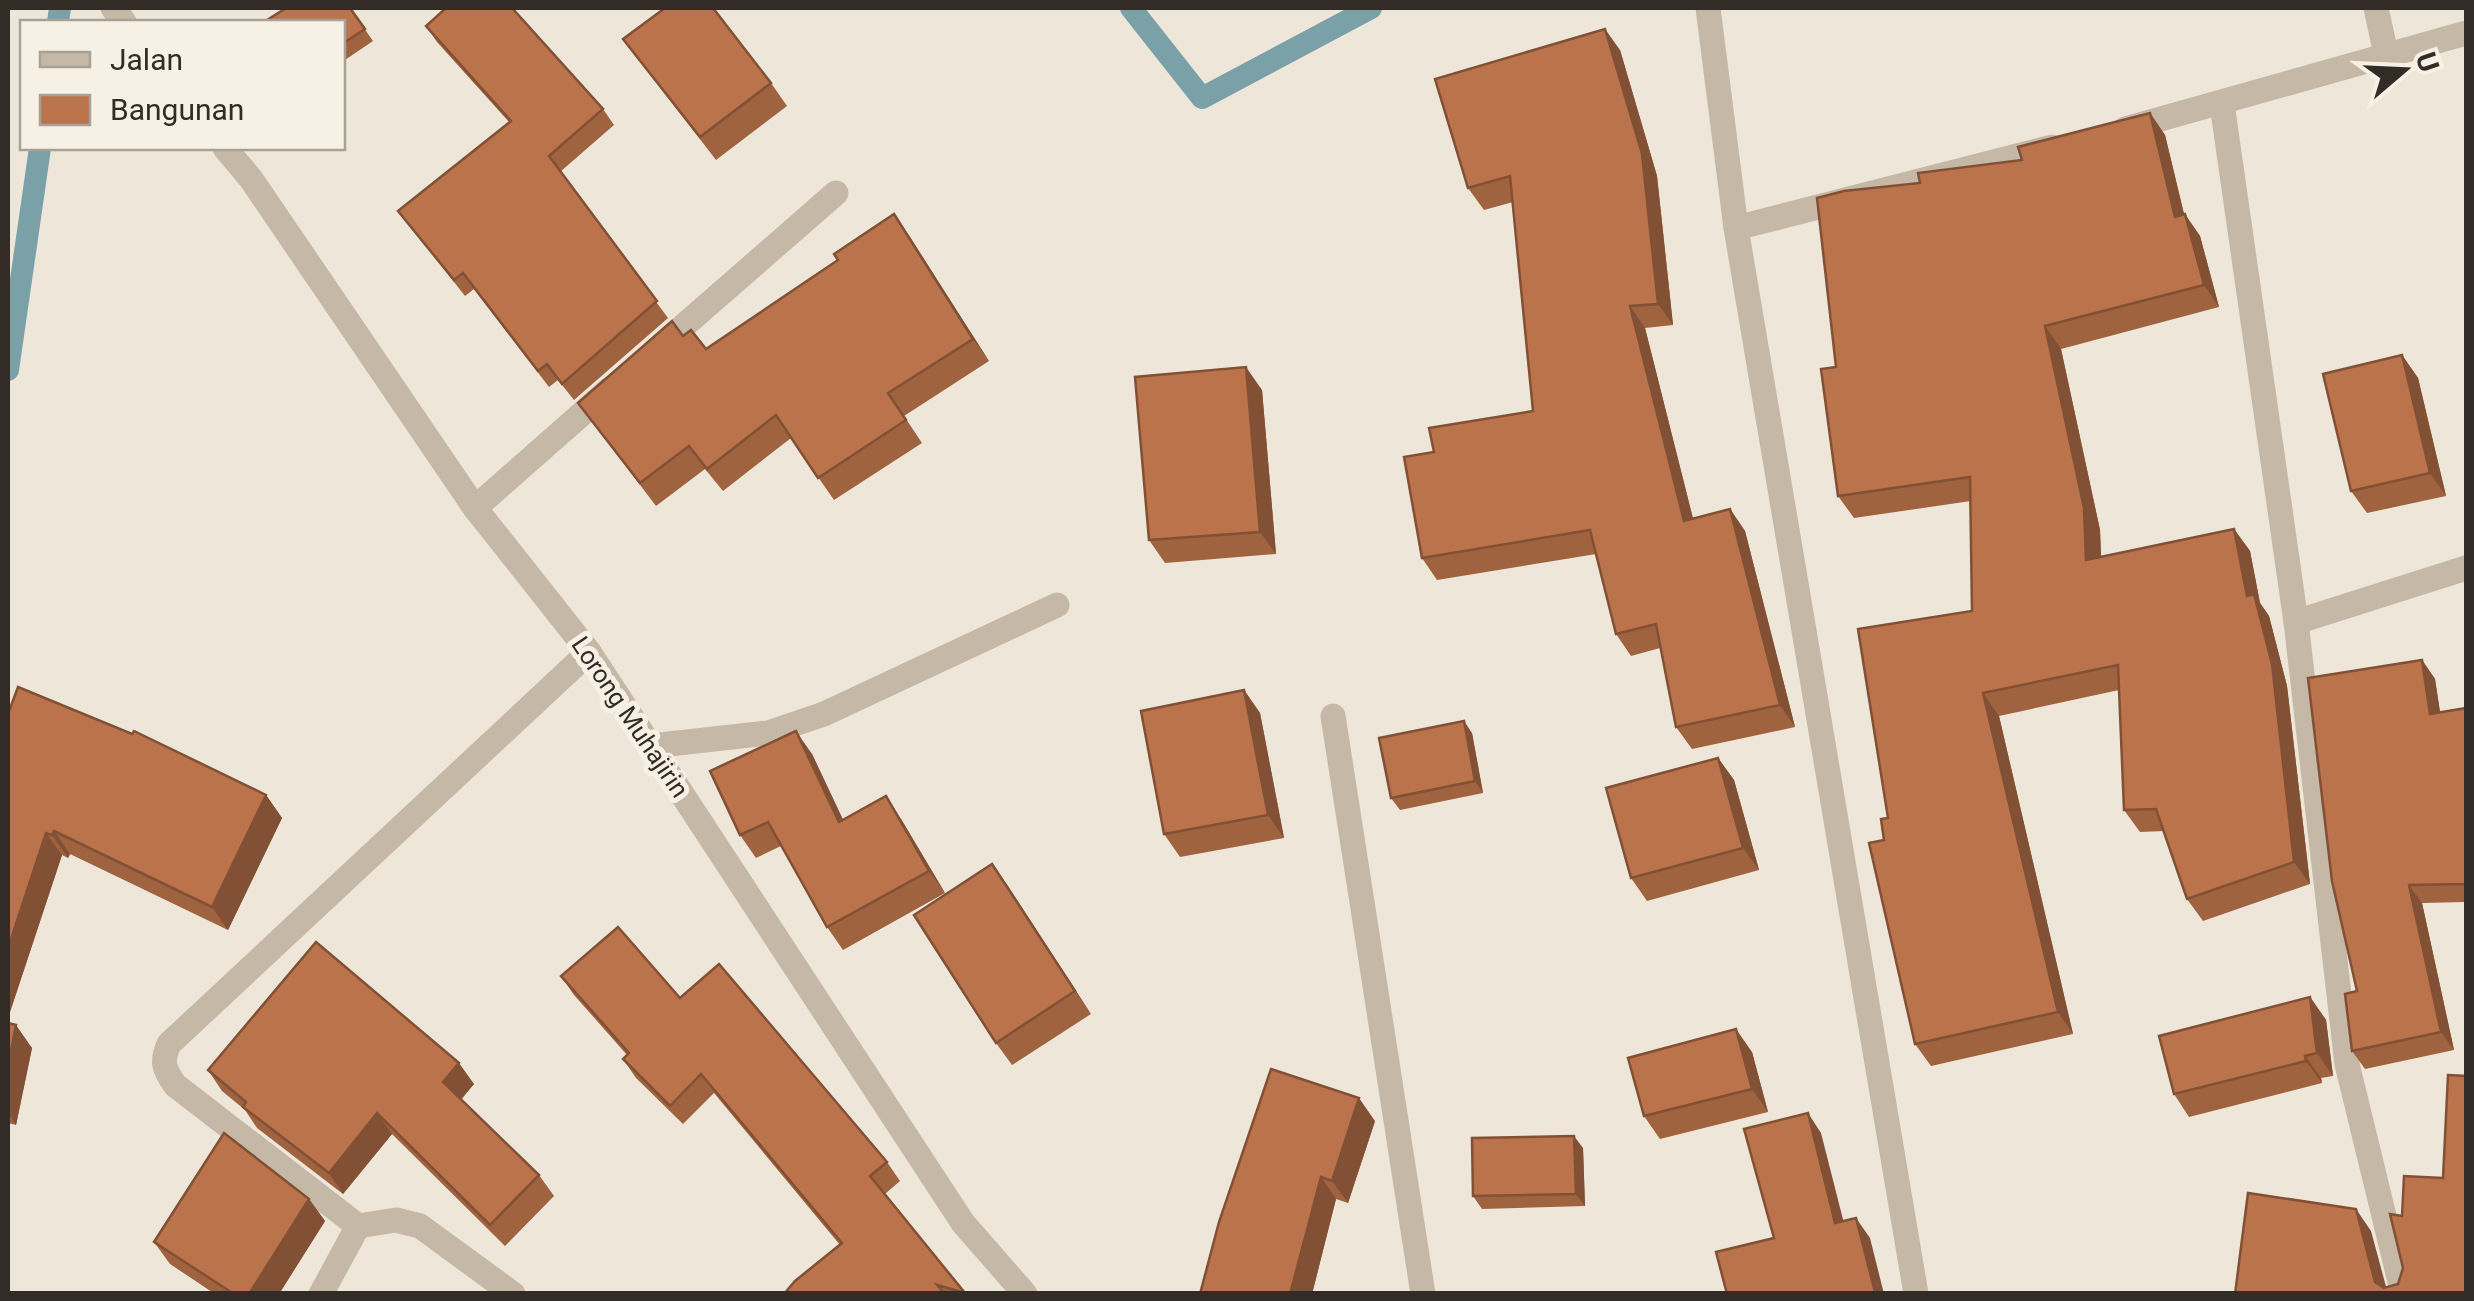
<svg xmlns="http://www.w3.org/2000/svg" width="2474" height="1301" font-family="Roboto,sans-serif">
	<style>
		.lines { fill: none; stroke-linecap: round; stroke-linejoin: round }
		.stream { stroke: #7ba1a8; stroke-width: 22 }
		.minor { stroke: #c5b8a6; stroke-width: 25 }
		.wall { fill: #a06340 }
		.shaded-wall { fill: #825034 }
		.building { fill: #ba734b; stroke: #825034; stroke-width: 2.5 }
		.labels { text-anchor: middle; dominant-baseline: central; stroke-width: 10; stroke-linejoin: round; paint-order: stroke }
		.street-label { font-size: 25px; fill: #322b26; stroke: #f7f0e4 }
	</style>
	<rect width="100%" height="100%" fill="#eee7d9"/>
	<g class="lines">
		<g class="stream">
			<polyline points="1131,8 1202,98 1371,8"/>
			<polyline points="58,22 60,8"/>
			<polyline points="8,370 40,148"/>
		</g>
		<g class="minor">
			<polyline points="113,8 124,22"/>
			<polyline points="1708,8 1736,228 1916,1294"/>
			<polyline points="2376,8 2386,54"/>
			<polyline points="2222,104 2296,622 2347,1064 2403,1294"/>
			<polyline points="2125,129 2466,33"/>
			<polyline points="225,148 251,179 475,508 589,652 963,1223 1025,1294"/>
			<polyline points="1736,228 2052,147"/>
			<polyline points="656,350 836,193"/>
			<polyline points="475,508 610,389"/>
			<polyline points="2296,622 2466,568"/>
			<polyline points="1333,716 1423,1294"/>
			<polyline points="651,746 768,733 824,714 1057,605"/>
			<polyline points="358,1226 396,1220 420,1226 513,1294"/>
			<path d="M321 1294 358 1226 175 1085C164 1069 161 1062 169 1044L589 652"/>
		</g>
	</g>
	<g class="wall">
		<polygon points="350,8 373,41 342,62 342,22"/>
		<polygon points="426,26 603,109 614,125 560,172 668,318 574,400 558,380 549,387 474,289 465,296 398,211 509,122 437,42"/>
		<polygon points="623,39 771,83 787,106 716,160"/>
		<polygon points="1620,50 1657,176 1673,325 1645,328 1693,518 1730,509 1745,531 1795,727 1692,749 1676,727 1660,648 1631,656 1616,634 1596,554 1437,580 1422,558 1434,452 1533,411 1513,202 1484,210 1468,188"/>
		<polygon points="2150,113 2165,135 2184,214 2200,236 2219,307 2061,349 2100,530 2101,557 2234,529 2250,551 2260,603 2269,616 2287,686 2310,884 2203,921 2187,899 2164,831 2140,832 2124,810 2119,690 1999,716 2073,1034 1931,1066 1915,1044 1884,840 1888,818 1972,611 1971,501 1854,518 1838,496 1836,367 1920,183 2022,160"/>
		<polygon points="894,214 989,361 904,416 922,443 834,500 791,438 723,491 705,469 656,506 578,403 683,336 706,349 838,260"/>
		<polygon points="2402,355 2418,378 2446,496 2367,513 2351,491"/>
		<polygon points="1262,390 1276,554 1165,563 1149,540"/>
		<polygon points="2422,660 2435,679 2440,712 2466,709 2466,902 2422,903 2454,1050 2365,1069 2352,1051 2357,991"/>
		<polygon points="1244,690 1260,713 1284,838 1180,857 1164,834"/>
		<polygon points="8,714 266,795 282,818 228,930 70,854 68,858 62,855 8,1018"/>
		<polygon points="1472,733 1483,793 1400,810 1391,798"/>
		<polygon points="812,754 843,820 901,819 945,893 843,950 827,927 781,846 756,858 740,835"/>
		<polygon points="1718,758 1734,780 1759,870 1647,901 1631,878"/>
		<polygon points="992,864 1091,1014 1012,1065 996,1043"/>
		<polygon points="561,976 680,998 887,1162 900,1181 885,1194 965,1294 784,1294 840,1245 714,1093 683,1124 636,1078 623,1059 627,1055 574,995"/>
		<polygon points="2310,997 2326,1020 2333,1076 2321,1078 2322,1083 2189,1117 2174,1094"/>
		<polygon points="8,1023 32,1048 16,1125 8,1123"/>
		<polygon points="1752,1052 1768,1112 1660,1139 1644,1116"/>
		<polygon points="208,1070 474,1084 461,1100 539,1175 554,1196 505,1246 392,1134 343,1194 257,1128 245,1110 222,1091"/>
		<polygon points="1375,1121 1348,1203 1336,1199 1312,1294 1200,1294"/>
		<polygon points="1583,1148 1585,1206 1482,1209 1473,1196"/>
		<polygon points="309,1199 325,1221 279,1294 215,1294 170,1264 154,1242"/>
	</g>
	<g class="shaded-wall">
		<polygon points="1605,29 1620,50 1657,176 1673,325 1658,304"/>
		<polygon points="2150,113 2165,135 2190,239 2175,217"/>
		<polygon points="894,214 910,237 989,361 973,339"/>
		<polygon points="2185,214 2200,236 2219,307 2204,285"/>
		<polygon points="1630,306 1645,328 1699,543 1684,521"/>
		<polygon points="2045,326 2061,349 2100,530 2102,582 2086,560"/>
		<polygon points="2402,355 2418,378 2446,496 2430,473"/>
		<polygon points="1246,367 1262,390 1276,554 1260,532"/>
		<polygon points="1730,509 1745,531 1795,727 1780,705"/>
		<polygon points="2234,529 2250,551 2260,603 2269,616 2287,686 2310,884 2294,862"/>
		<polygon points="2422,660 2435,679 2443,732 2430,714"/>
		<polygon points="1244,690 1260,713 1284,838 1268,815"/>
		<polygon points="1983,693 1999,716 2073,1034 2058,1012"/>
		<polygon points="1464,721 1472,733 1483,793 1475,781"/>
		<polygon points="796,731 812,754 855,845 839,822"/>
		<polygon points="1718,758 1734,780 1759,870 1743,848"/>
		<polygon points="266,795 282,818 228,930 212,907"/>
		<polygon points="886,796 901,819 945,893 929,871"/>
		<polygon points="54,831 70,854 68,858 52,835"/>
		<polygon points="46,833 62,855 8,1018 8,948"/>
		<polygon points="992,864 1008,886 1091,1014 1075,991"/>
		<polygon points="2409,885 2422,903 2454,1050 2441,1032"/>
		<polygon points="2310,997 2326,1020 2333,1076 2317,1053"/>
		<polygon points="16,1025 32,1048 16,1125 8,1113 8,1066"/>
		<polygon points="1736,1029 1752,1052 1768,1112 1752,1089"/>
		<polygon points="2305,1056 2321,1078 2322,1083 2306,1061"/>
		<polygon points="459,1063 474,1084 457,1103 443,1082"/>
		<polygon points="1359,1098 1375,1121 1348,1203 1332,1181"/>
		<polygon points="377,1113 392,1134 343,1194 329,1173"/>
		<polygon points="1808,1113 1821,1133 1849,1243 1835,1223"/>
		<polygon points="1574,1136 1583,1148 1585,1206 1576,1194"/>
		<polygon points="1321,1177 1336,1199 1312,1294 1290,1294"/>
		<polygon points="309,1199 325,1221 279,1294 249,1294"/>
		<polygon points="2356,1209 2371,1231 2388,1294 2375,1282"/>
		<polygon points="1856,1218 1870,1238 1884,1294 1876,1294 1875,1292"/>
	</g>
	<g class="building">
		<polygon points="286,8 350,8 365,29 342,44 342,22 264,22"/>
		<polygon points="446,8 512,8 603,109 549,156 657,301 562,384 547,364 538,371 463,273 454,280 398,211 511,121 426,26"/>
		<polygon points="665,8 713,8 771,83 700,137 623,39"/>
		<polygon points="1605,29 1642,154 1658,304 1630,306 1684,521 1730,509 1780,705 1676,727 1656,624 1616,634 1590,530 1422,558 1404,457 1434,452 1429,428 1533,411 1510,176 1468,188 1435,79"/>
		<polygon points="2150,113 2175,217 2185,214 2204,285 2045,326 2084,508 2086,560 2234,529 2247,596 2254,594 2272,664 2294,862 2187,899 2156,809 2124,810 2118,665 1983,693 2058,1012 1915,1044 1869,843 1884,840 1881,819 1888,818 1858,629 1972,611 1970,477 1838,496 1821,369 1836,367 1817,198 1844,191 1920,183 1918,173 2022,160 2018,147"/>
		<polygon points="894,214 973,339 888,393 906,420 818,478 776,415 707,469 689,446 640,483 578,403 672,321 683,336 691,330 706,349 838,260 834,254"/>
		<polygon points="2402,355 2430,473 2351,491 2323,374"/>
		<polygon points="1246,367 1260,532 1149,540 1135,377"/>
		<polygon points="2422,660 2430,714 2466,708 2466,884 2409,885 2441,1032 2352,1051 2345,994 2357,991 2332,881 2308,678"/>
		<polygon points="18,687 132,734 134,731 266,795 212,907 54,831 52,835 46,833 8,948 8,714"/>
		<polygon points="1244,690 1268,815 1164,834 1141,711"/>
		<polygon points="1464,721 1475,781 1391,798 1379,738"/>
		<polygon points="796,731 839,822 886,796 929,871 827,927 768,822 740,835 710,771"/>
		<polygon points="1718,758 1743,848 1631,878 1606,788"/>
		<polygon points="992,864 1075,991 996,1043 914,915"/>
		<polygon points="618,927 680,998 719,964 887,1162 870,1176 965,1293 937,1285 945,1294 784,1294 795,1281 842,1243 701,1074 670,1106 623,1059 629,1053 561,976"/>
		<polygon points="316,942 459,1063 443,1082 539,1175 490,1225 377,1113 329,1173 243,1107 246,1102 208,1070"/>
		<polygon points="2310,997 2317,1053 2305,1056 2306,1061 2174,1094 2159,1036"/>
		<polygon points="8,1023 16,1025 8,1066"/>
		<polygon points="1736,1029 1752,1089 1644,1116 1628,1058"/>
		<polygon points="1271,1069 1359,1098 1332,1181 1321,1177 1290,1294 1200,1294 1219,1222"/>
		<polygon points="2448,1075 2466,1076 2466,1294 2235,1294 2248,1193 2356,1209 2375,1282 2384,1288 2398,1284 2403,1268 2390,1214 2402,1216 2404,1176 2443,1178"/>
		<polygon points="1808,1113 1835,1223 1856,1218 1875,1292 1868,1294 1727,1294 1716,1252 1774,1238 1744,1129"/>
		<polygon points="224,1133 309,1199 249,1294 234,1294 154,1242"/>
		<polygon points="1574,1136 1576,1194 1473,1196 1472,1138"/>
	</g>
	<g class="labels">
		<g class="street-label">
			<text transform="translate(630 717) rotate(56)">Lorong Muhajirin</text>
		</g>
	</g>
	<rect width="2474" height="1301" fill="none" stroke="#322b26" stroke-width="20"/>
	<rect x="20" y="20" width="325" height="130" fill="#f7f0e4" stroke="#a8a198" stroke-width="2.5"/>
	<rect x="40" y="52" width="50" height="15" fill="#c5b8a6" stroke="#a8a198" stroke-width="2.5"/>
	<text x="110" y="70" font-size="30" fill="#322b26">Jalan</text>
	<rect x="40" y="95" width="50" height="30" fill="#ba734b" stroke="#a8a198" stroke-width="2.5"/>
	<text x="110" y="120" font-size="30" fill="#322b26">Bangunan</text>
	<g transform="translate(2404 70) rotate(71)" stroke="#f7f0e4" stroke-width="8" paint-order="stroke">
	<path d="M0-8L18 38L0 25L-18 38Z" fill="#322b26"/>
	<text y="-15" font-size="28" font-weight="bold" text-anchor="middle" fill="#322b26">U</text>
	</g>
</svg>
